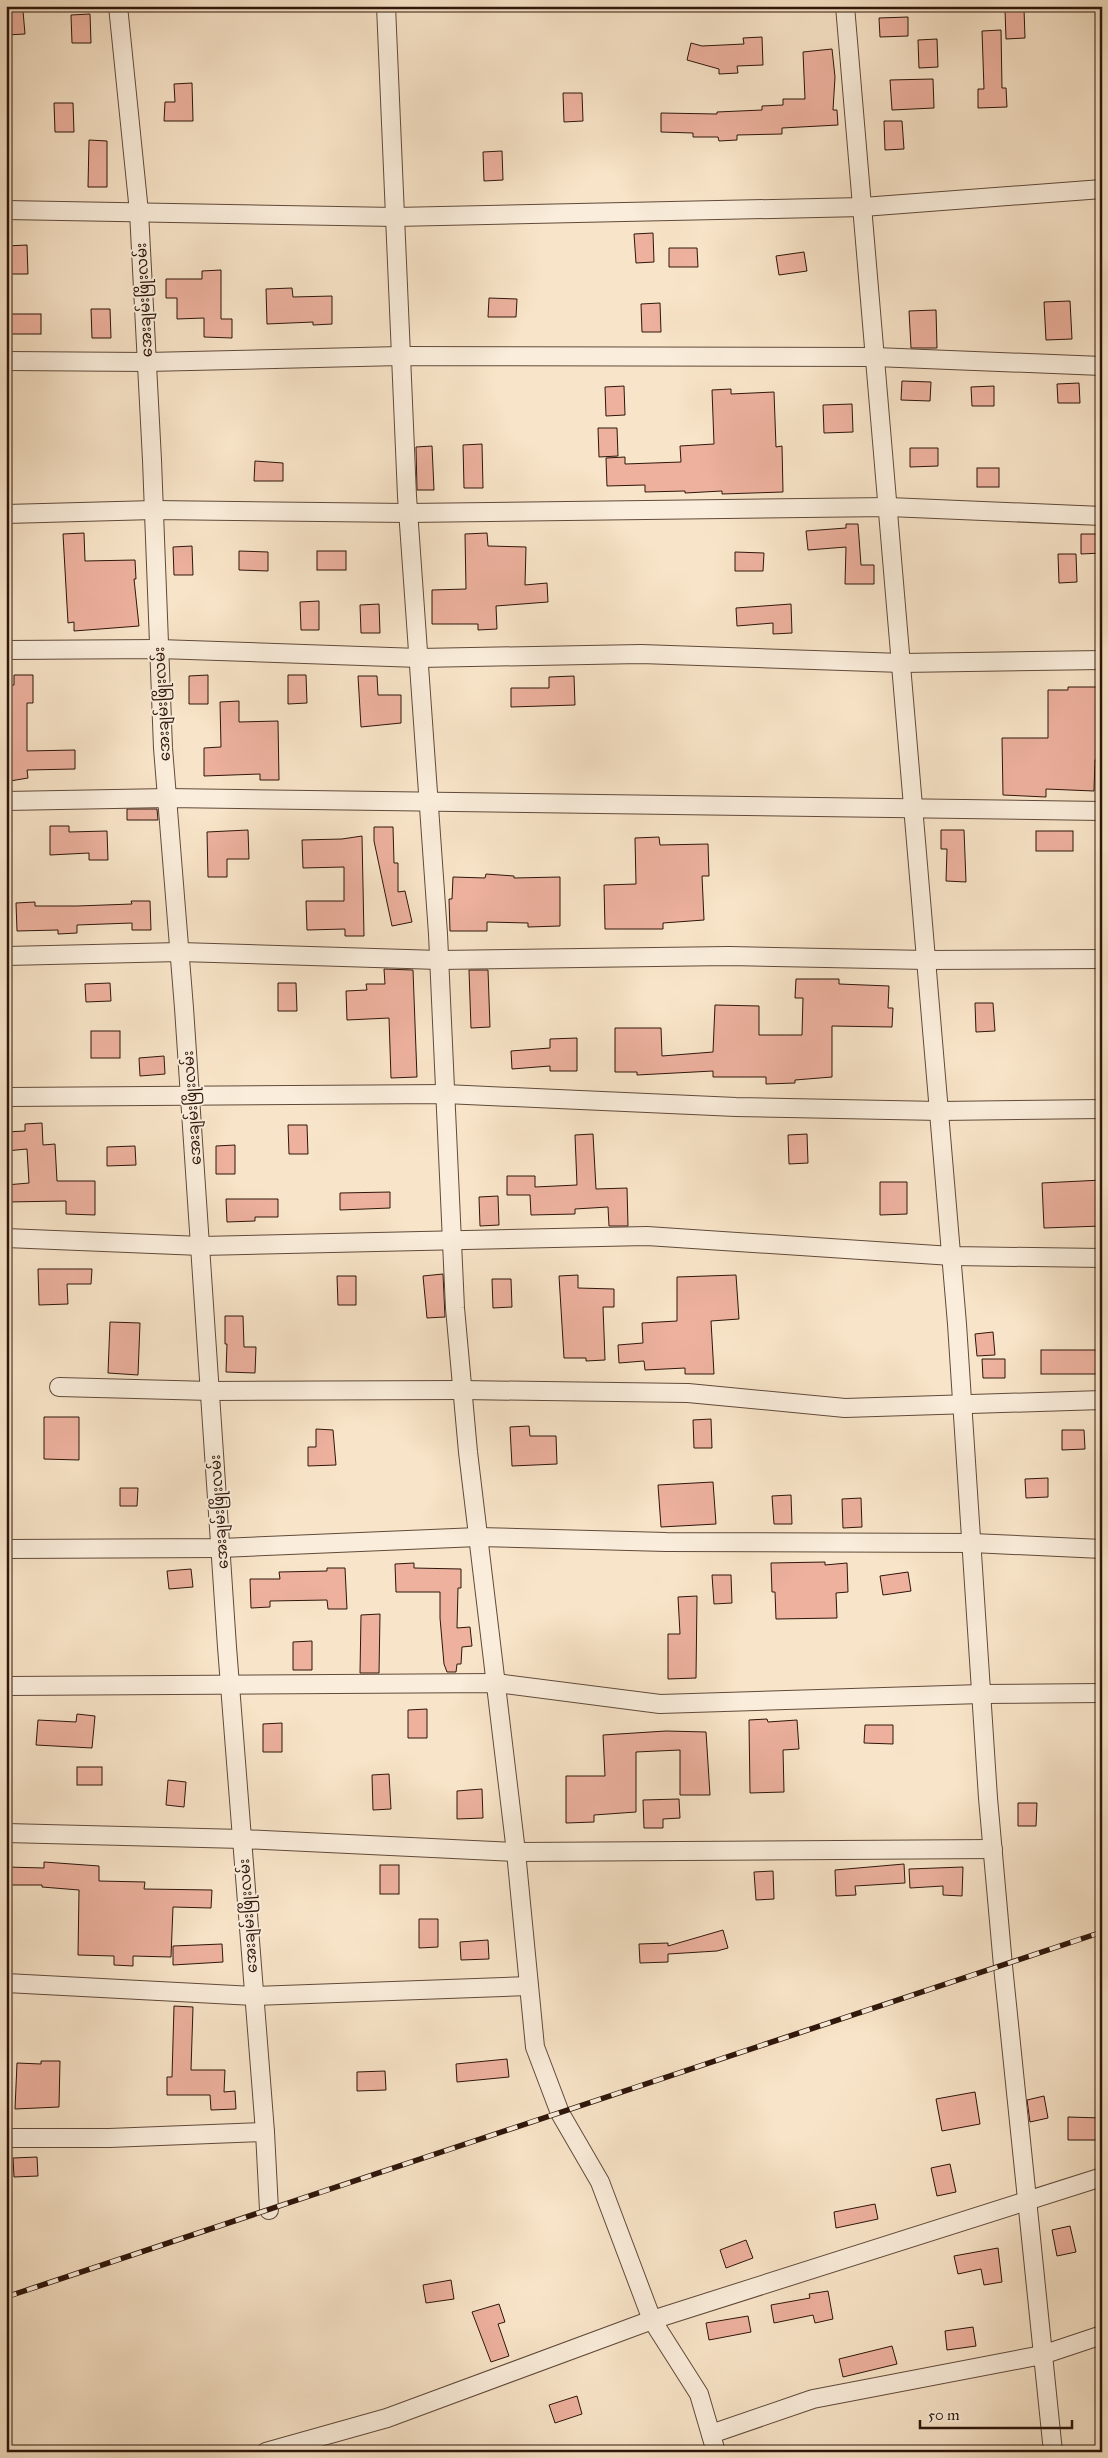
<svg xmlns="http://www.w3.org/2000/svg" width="1108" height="2458" font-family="'IM FELL Great Primer','Noto Sans Myanmar',serif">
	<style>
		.building { fill: #edb19e; stroke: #2f160b }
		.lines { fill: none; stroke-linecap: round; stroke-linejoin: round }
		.minor-casing { stroke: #614a3a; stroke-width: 20 }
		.minor { stroke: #faeddb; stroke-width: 18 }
		.rail-casing { stroke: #2f160b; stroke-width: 5.5 }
		.rail { stroke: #faeddb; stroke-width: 4; stroke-dasharray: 11; stroke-linecap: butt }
		.labels { text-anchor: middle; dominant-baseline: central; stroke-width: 4; stroke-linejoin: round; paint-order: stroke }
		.street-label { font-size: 15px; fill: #2f160b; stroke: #faeddb }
	</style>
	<rect width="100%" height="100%" fill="#f8e4c8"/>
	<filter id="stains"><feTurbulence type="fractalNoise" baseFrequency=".004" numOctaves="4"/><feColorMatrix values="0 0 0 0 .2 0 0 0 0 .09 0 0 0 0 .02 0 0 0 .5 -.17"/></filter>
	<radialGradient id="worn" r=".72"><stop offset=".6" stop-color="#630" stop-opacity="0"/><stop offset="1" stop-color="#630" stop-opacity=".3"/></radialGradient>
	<g class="building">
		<polygon points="1024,9 1025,38 1006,39 1005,10"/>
		<polygon points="23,11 25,34 6,35 6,12"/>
		<polygon points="90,14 91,43 72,43 71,15"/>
		<polygon points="908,17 908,36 880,37 879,18"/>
		<polygon points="1001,30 1002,88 1006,88 1007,107 978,108 978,89 984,89 982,31"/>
		<polygon points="762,37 763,65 737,66 738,73 719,74 719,69 687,60 691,43 702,46 744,44 743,38"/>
		<polygon points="937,39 938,67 919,68 918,40"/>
		<polygon points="832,49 835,77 833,110 837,110 838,125 782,128 782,134 737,135 737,140 719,141 718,137 693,137 693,133 661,132 661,113 717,114 717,112 762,110 762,106 783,105 783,99 805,99 803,52"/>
		<polygon points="933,79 934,108 892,110 890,80"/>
		<polygon points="192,83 193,121 164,121 165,102 175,102 174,84"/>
		<polygon points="563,93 582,93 583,121 564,122"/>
		<polygon points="54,103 73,103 74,132 55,132"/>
		<polygon points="884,121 902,121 904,149 885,150"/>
		<polygon points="89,140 107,141 107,187 88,187"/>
		<polygon points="502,151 503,180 484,181 483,152"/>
		<polygon points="653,233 654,262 636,263 634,234"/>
		<polygon points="27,245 28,274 6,274 6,246"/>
		<polygon points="669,248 697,248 698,267 669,267"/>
		<polygon points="804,252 807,271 779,275 776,256"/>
		<polygon points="221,270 221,319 232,319 232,338 204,337 204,318 177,319 177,298 166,298 166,279 202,279 202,271"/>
		<polygon points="292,288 293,297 332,296 332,324 313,325 313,322 267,324 266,289"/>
		<polygon points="489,298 517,299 516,317 488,317"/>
		<polygon points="1070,301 1072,339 1046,340 1044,302"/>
		<polygon points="660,303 661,332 642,332 641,304"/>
		<polygon points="91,309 110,309 111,338 92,338"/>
		<polygon points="936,310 937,348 911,348 909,311"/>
		<rect x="6" y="314" width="35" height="20"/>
		<polygon points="902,381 931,382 930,401 901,400"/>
		<polygon points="1079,383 1080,403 1058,403 1057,384"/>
		<polygon points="624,386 625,415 606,416 605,387"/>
		<polygon points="994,386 994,406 972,406 971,387"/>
		<polygon points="731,389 731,394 774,392 776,447 782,446 783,492 722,494 722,491 685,493 685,491 645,492 645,485 607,486 606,458 625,457 625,464 681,462 680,446 714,444 712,390"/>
		<polygon points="852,404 853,432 824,433 823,405"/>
		<polygon points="598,428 617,428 618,456 599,457"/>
		<polygon points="482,444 483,488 464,488 463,445"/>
		<polygon points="432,446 434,490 417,490 416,447"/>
		<polygon points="910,448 938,448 938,466 910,467"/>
		<polygon points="255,461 283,463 283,481 254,481"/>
		<rect x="977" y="468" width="22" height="19"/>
		<polygon points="846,524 858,524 861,565 874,565 874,584 845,584 846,547 808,550 806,531 846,528"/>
		<polygon points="84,533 85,561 135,560 136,579 134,579 139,626 74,631 74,622 68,623 63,534"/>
		<polygon points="487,533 488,546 526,547 525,585 547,583 548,602 496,606 497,629 478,630 478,624 432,624 432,590 466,589 465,534"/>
		<polygon points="1081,534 1102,534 1102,553 1081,554"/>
		<polygon points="192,546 193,575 174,575 173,547"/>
		<polygon points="239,551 268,552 268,571 239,570"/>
		<rect x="317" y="551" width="29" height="19"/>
		<polygon points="735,552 764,553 763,571 735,571"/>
		<polygon points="1058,554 1076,554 1077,582 1059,583"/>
		<polygon points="319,601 319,630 301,630 300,602"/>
		<polygon points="379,604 380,633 361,633 360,605"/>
		<polygon points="791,604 792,633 773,634 773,623 737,626 736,608"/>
		<polygon points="14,675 33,675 33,703 27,703 27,751 75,750 75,769 27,770 28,778 10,781 6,756 6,686 14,685"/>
		<polygon points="208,675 208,704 189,704 189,676"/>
		<polygon points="288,675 306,675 307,703 288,704"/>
		<polygon points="358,676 377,676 378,695 401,695 401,723 361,727"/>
		<polygon points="574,676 575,705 511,707 511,688 549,688 549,677"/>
		<polygon points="1068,687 1102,687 1102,760 1095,760 1094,791 1046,789 1046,797 1003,795 1002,738 1048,738 1048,690 1068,690"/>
		<polygon points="239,701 239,722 278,721 279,780 260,780 260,774 204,776 204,748 221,747 220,702"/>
		<polygon points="127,809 157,809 158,820 127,820"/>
		<polygon points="50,826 69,826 69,832 107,831 108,860 89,860 89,853 50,855"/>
		<polygon points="374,827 393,827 394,863 398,863 398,892 405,891 412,922 392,926 374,841"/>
		<polygon points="248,830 249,859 227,859 227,877 208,877 207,832"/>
		<polygon points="941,830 964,830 966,882 946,881 947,849 941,849"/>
		<rect x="1036" y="831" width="37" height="20"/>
		<polygon points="362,836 364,936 345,936 345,929 307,930 306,901 344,901 344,867 303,868 302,840 342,839"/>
		<polygon points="659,837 660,845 708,844 709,876 702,876 704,920 663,923 663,929 605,929 604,885 636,884 635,838"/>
		<polygon points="486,874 514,876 514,878 560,877 560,926 528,927 528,923 487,922 487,931 450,931 449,899 452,899 453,877 485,878"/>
		<polygon points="131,901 150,901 151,930 132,930 132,923 77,925 77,933 58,934 58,930 17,931 16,903 35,902 35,906 77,906 132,904"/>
		<polygon points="384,969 413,970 417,1077 391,1078 389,1018 347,1020 346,991 367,990 366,984 385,984"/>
		<polygon points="469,970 488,970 490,1027 471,1028"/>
		<polygon points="796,979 839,979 839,984 889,986 888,1008 893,1008 892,1027 832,1026 832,1077 795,1080 795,1083 766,1084 766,1077 713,1077 713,1071 637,1075 637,1072 615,1072 615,1028 661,1028 662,1056 713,1052 715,1005 759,1006 759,1035 802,1035 803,998 795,998"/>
		<polygon points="110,983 111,1001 86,1002 85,984"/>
		<polygon points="278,983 296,983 297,1011 278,1011"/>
		<polygon points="975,1003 993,1003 995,1031 976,1032"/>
		<rect x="91" y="1031" width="29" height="27"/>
		<polygon points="577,1038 577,1071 550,1071 550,1066 512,1069 511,1051 550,1048 550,1039"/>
		<polygon points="164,1056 165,1074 140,1076 139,1058"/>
		<polygon points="42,1123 43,1145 55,1144 57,1181 95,1181 95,1215 66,1214 66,1201 6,1202 6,1185 29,1183 27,1149 6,1151 6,1132 25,1131 25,1124"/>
		<polygon points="288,1125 307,1125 308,1154 289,1154"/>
		<polygon points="593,1134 596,1189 627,1188 628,1226 609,1226 608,1207 575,1209 575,1214 531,1215 530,1195 507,1195 507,1176 535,1176 535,1187 577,1185 575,1135"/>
		<polygon points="807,1134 808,1163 789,1164 788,1135"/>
		<polygon points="235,1145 235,1174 216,1174 216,1146"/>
		<polygon points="135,1146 136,1165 107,1166 107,1147"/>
		<polygon points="1102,1180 1102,1226 1044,1228 1042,1183"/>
		<polygon points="880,1182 907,1182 907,1214 880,1215"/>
		<polygon points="390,1192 390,1208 340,1210 340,1193"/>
		<polygon points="498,1196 499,1225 480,1226 479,1197"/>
		<polygon points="226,1199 278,1199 278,1217 255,1217 255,1221 227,1222"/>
		<polygon points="38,1269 92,1269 91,1284 67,1284 68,1304 39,1305"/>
		<polygon points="443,1274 445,1317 427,1318 423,1276"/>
		<polygon points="578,1275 578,1288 614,1289 614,1307 603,1307 605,1360 586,1361 586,1358 564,1358 559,1276"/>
		<polygon points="736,1275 739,1319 711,1321 714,1374 685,1374 685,1368 645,1370 644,1361 619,1363 618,1345 643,1343 642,1323 677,1321 677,1277"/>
		<polygon points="337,1276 356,1276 356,1305 338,1305"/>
		<polygon points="492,1279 511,1279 512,1307 493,1308"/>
		<polygon points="225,1316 243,1316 244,1347 256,1347 255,1373 226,1372 227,1344 225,1344"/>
		<polygon points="110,1322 140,1323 138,1375 108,1373"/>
		<polygon points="993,1332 995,1355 977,1356 975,1334"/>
		<rect x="1041" y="1350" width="61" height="24"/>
		<polygon points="982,1359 1005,1359 1005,1378 983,1378"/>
		<polygon points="44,1417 79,1417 79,1460 44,1459"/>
		<polygon points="711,1419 712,1448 694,1448 693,1420"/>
		<polygon points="529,1426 530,1436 556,1436 557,1464 512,1466 510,1427"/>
		<polygon points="316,1429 333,1430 336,1465 308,1466 308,1447 316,1447"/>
		<polygon points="1062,1430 1084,1430 1085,1449 1062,1450"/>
		<polygon points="1048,1478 1048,1497 1026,1498 1025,1479"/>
		<polygon points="713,1482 716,1524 661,1527 658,1485"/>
		<polygon points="120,1488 138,1488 137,1506 120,1506"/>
		<polygon points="791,1495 792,1524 774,1524 772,1496"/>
		<polygon points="861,1498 862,1527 843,1528 842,1499"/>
		<polygon points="825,1562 825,1565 847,1563 848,1592 836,1593 837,1618 776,1619 775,1592 772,1592 771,1563"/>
		<polygon points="414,1563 414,1568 461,1569 461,1588 458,1588 457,1628 470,1627 472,1646 462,1647 461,1664 457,1664 456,1672 447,1672 444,1664 440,1618 440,1592 396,1592 395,1564"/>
		<polygon points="327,1568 345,1568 347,1609 328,1609 327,1600 270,1601 270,1607 251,1608 250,1579 280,1579 279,1572 327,1571"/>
		<polygon points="191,1569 193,1587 169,1589 167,1571"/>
		<polygon points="908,1572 911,1591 883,1595 880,1576"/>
		<polygon points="712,1575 731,1575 732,1603 714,1604"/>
		<polygon points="697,1596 696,1678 668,1679 668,1634 680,1634 678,1597"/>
		<polygon points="380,1614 379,1673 360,1673 361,1615"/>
		<polygon points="312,1641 312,1670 293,1670 293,1642"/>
		<polygon points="427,1709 427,1738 408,1738 408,1710"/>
		<polygon points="77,1714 95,1716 92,1748 36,1745 38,1720 76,1722"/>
		<polygon points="767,1719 768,1722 797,1720 799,1749 783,1750 784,1792 750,1793 749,1720"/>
		<polygon points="282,1723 282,1752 263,1752 263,1724"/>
		<polygon points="865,1725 893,1725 893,1744 864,1743"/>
		<polygon points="666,1731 706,1732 710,1795 680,1795 680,1750 636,1752 636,1812 594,1815 594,1822 566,1823 566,1776 605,1776 603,1735"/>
		<rect x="77" y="1767" width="25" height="18"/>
		<polygon points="389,1774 391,1809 373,1810 372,1775"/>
		<polygon points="168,1780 186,1782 184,1807 166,1805"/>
		<polygon points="482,1789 483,1818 457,1819 457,1791"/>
		<polygon points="679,1799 680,1818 663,1819 663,1828 644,1828 643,1800"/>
		<polygon points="1018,1803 1037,1803 1036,1826 1018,1826"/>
		<polygon points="44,1862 99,1866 99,1881 145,1882 144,1889 212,1890 211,1908 173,1907 171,1957 133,1956 133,1966 114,1965 114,1956 78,1955 79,1890 42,1887 42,1885 6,1885 6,1867 44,1868"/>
		<polygon points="904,1864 905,1883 855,1886 856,1895 836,1896 835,1870"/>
		<rect x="380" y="1865" width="19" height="29"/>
		<polygon points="963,1867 962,1896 943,1895 943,1886 910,1888 909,1869"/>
		<polygon points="773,1871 774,1899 756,1900 754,1872"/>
		<polygon points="419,1919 438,1919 438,1947 419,1948"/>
		<polygon points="723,1930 728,1948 717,1951 668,1954 668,1962 640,1963 639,1944 668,1943 668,1946"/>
		<polygon points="488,1940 489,1959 461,1960 460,1942"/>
		<polygon points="222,1944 223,1962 173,1965 173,1946"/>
		<polygon points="174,2006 193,2007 191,2070 225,2070 224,2092 235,2091 236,2109 211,2110 210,2095 167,2095 167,2077 172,2077"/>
		<polygon points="507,2059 509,2077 457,2082 456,2064"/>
		<polygon points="41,2061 60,2061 59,2107 15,2109 17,2063 41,2064"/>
		<polygon points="385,2071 386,2090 357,2091 357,2072"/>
		<polygon points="975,2092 980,2124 942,2131 936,2099"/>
		<polygon points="1044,2096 1048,2118 1030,2122 1027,2100"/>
		<polygon points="1068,2117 1102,2118 1102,2140 1068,2140"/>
		<polygon points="37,2157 38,2176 14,2177 13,2158"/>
		<polygon points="950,2164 956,2192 937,2196 931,2168"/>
		<polygon points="875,2204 878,2219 836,2228 834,2212"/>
		<polygon points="1070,2226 1076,2252 1057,2256 1052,2230"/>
		<polygon points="746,2240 753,2258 726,2268 720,2250"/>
		<polygon points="998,2248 1002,2282 984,2285 981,2269 958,2274 954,2256"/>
		<polygon points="451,2280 454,2299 426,2303 423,2285"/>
		<polygon points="828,2291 833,2319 815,2323 813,2315 774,2323 771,2305 810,2298 809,2294"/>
		<polygon points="499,2304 505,2322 498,2324 509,2356 491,2362 472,2312"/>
		<polygon points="748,2316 751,2332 709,2340 706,2323"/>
		<polygon points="973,2327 976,2346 947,2350 945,2331"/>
		<polygon points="892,2346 897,2364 843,2377 839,2359"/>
		<polygon points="577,2396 582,2414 555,2423 549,2405"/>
	</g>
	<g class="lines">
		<defs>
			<g id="minor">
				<polyline points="118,6 139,212 152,460 163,748 184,1008 227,1647 265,2132 269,2210"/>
				<polyline points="386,6 407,496 438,934 455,1308 468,1452 516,1852 535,2047 560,2113 600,2182 652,2320 699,2394 716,2452"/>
				<polyline points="845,6 957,1324 988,1798 1003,1966 1053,2452"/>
				<polyline points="6,210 395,217 863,207 1102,189"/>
				<polyline points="6,361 147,362 401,356 875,357 1102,366"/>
				<polyline points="6,514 154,510 408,513 889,507 1102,516"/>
				<polyline points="6,650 159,649 419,658 641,654 902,663 1102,660"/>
				<polyline points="6,801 168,798 1102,811"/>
				<polyline points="6,956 180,952 439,960 729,956 927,960 1102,959"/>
				<polyline points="6,1097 445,1094 736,1107 940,1111 1102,1109"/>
				<polyline points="6,1238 201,1246 647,1236 952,1256 1102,1258"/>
				<polyline points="59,1387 211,1391 462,1390 688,1393 845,1408 1102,1400"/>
				<polyline points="6,1549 221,1548 478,1537 666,1542 972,1543 1102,1549"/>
				<polyline points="6,1686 496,1683 660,1704 981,1694 1102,1693"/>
				<polyline points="6,1833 242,1839 516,1852 993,1849"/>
				<polyline points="6,1983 254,1996 529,1986"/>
				<polyline points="6,2138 109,2138 265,2132"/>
				<polyline points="711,2434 813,2399 1042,2355 1102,2335"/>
				<polyline points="266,2452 387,2418 652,2320 1102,2177"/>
			</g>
		</defs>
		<use href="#minor" class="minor-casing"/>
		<use href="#minor" class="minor"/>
		<defs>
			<polyline id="rail" points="6,2297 1102,1932"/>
		</defs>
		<use href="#rail" class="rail-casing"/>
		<use href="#rail" class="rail"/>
	</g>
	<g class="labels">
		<g class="street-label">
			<text transform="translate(144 300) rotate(-93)">အေးချမ်းဖြိုးလမ်း</text>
			<text transform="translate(162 704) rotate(-93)">အေးချမ်းဖြိုးလမ်း</text>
			<text transform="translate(192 1108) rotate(-94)">အေးချမ်းဖြိုးလမ်း</text>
			<text transform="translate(219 1512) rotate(-94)">အေးချမ်းဖြိုးလမ်း</text>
			<text transform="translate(248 1916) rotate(-94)">အေးချမ်းဖြိုးလမ်း</text>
		</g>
	</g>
	<rect width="1108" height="2458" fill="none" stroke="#f8e4c8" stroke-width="25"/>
	<rect x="8" y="8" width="1093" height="2443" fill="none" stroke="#2f160b" stroke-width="2.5"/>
	<rect x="12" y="12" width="1083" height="2433" fill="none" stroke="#2f160b"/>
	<path d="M920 2420v8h152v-8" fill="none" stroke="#2f160b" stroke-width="2.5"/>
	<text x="928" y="2420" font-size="15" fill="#2f160b" stroke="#faeddb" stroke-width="4" paint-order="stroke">50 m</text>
	<rect width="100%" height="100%" filter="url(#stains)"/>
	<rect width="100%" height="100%" fill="url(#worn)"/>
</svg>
